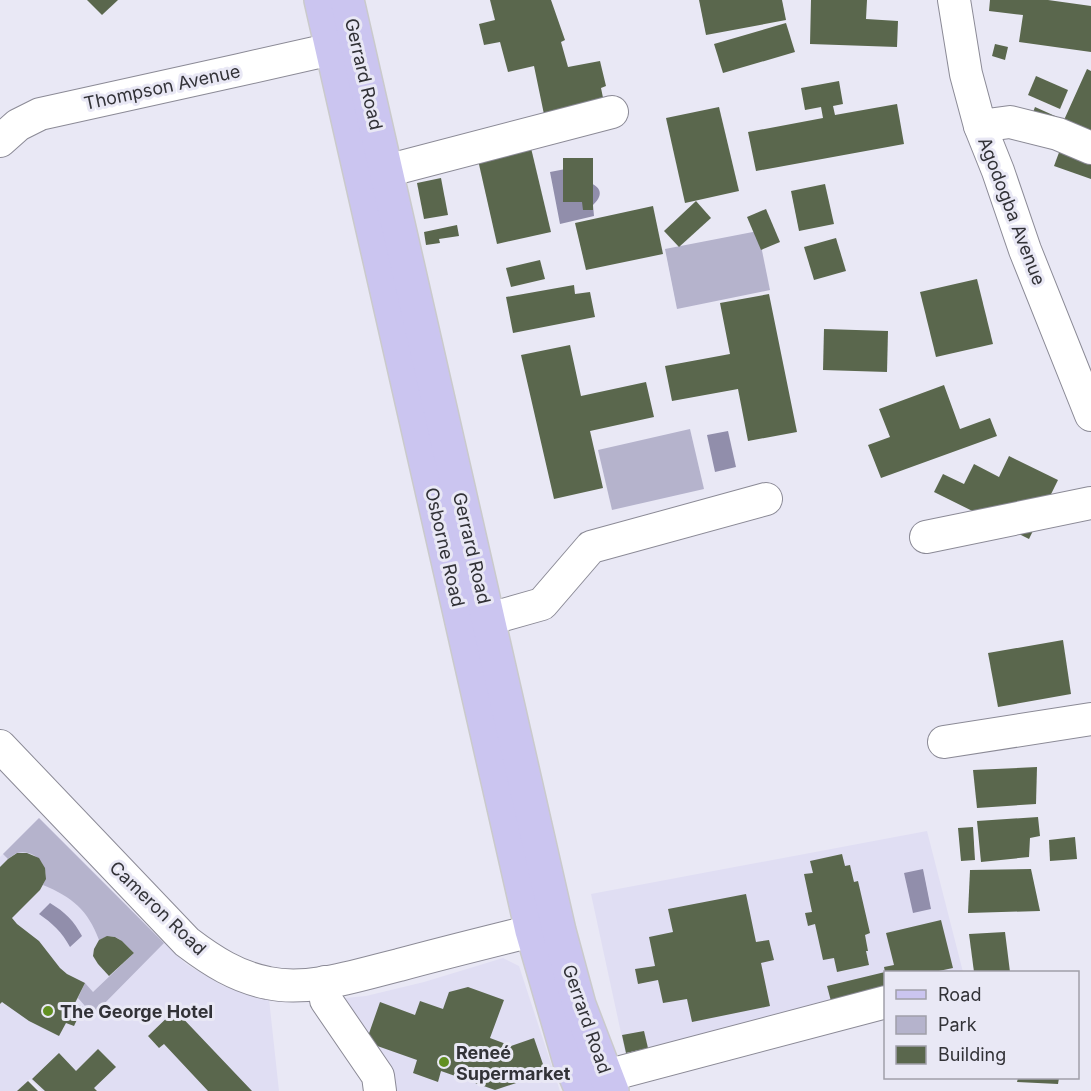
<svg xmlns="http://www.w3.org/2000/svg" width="1091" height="1091" font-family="Inter,sans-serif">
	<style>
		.built { fill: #e0def3 }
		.green { fill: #b5b3cc }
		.water { fill: #918eab }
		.building { fill: #5a674d }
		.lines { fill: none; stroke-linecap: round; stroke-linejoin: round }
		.minor-casing { stroke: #8b8a96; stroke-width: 34 }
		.major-casing { stroke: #cacacb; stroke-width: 36 }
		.minor { stroke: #fff; stroke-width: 32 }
		.major { stroke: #cbc5f0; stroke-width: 33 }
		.poi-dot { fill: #628f22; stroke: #e9e8f5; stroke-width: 2 }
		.labels { text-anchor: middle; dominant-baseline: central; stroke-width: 6; stroke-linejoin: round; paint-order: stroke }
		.street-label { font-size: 18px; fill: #323237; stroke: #e9e8f5 }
		.poi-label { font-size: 18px; font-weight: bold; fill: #323237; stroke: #e9e8f5; text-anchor: start }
	</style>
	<rect width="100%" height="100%" fill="#e9e8f5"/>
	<g class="built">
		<polygon points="39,818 186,964 223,986 255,996 269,999 279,1091 42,1091 30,1079 28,1081 37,1090 36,1091 0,1091 0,857"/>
		<polygon points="927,831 963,972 886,972 885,1010 629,1070 591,894"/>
		<polygon points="503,958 519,966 560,1091 386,1091 334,999 366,996 424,982"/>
	</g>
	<g class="green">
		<polygon points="758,231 770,290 677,309 665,249"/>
		<polygon points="690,429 704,489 612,510 598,450"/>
		<path d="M39 818 164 943 93 1015 78 998 85 983 93 992 134 953C122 941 116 931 99 940 88 910 72 897 43 885 52 869 36 848 17 853 14 854 11 857 8 859L3 854Z"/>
	</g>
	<g class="water">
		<path d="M581 166 585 181C599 185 606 193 593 205L594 216 560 224 550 172Z"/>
		<polygon points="728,431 736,467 715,472 707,435"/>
		<polygon points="923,869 931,909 913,913 904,873"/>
		<path d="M50 903C65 912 74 921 82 936L70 947C62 932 52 923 39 914Z"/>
	</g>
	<g class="building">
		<polygon points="87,0 118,0 102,15"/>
		<polygon points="490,0 551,0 565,40 561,42 568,67 600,61 606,86 601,88 606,112 546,124 534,66 508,72 500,42 484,45 479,24 495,20"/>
		<polygon points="699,0 782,0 786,20 706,35"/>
		<polygon points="811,0 867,0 866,19 898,21 897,47 810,44"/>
		<polygon points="990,0 1048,0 1091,6 1091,52 1019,42 1023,15 989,11"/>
		<polygon points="786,23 795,52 723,73 714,44"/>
		<polygon points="995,44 1008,47 1005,60 992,56"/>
		<polygon points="1087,69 1091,71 1091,142 1032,115 1035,107 1064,120"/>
		<polygon points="1036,76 1068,90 1060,109 1028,95"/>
		<polygon points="839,81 843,104 833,106 835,115 897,104 904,144 756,171 748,132 823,118 821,107 805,110 801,88"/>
		<polygon points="719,107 739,191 685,203 666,118"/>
		<polygon points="1061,147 1091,158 1091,179 1054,166"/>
		<polygon points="531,148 551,232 497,244 478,160"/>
		<polygon points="563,158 593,158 593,210 583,210 582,202 563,202"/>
		<polygon points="441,178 448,215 424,219 417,183"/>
		<polygon points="825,184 834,224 799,231 791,191"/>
		<polygon points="696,201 711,218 679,247 664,231"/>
		<polygon points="653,206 663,254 586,270 575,223"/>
		<polygon points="766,209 780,242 761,250 747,217"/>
		<polygon points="457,225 459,236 439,239 440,243 426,245 424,232"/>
		<polygon points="836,238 846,271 814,280 804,247"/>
		<polygon points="540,260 545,279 511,287 506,268"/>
		<polygon points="977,279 993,344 936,357 920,292"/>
		<polygon points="574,285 575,294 590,292 595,317 513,333 506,297"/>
		<polygon points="769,294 797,432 748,441 738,389 672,401 665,366 730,354 720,303"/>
		<polygon points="824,329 888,331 887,372 823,370"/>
		<polygon points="570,345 581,396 646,382 654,417 590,431 603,488 554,499 521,355"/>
		<polygon points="944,385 960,429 990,418 997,436 881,478 868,445 890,437 879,409"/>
		<polygon points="1009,456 1058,480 1029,539 934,492 943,474 964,484 974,464 999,477"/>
		<polygon points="1063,640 1071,694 998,707 988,653"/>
		<polygon points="1037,767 1036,804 977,808 973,770"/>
		<polygon points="1038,817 1040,836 1030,838 1029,857 981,862 977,821"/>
		<polygon points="973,827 975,860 961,861 958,828"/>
		<polygon points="1075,837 1077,859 1050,861 1049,840"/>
		<polygon points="17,853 27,853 39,858 45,868 46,879 40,890 12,918 17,924 39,941 60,968 67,974 85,983 75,1003 83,1007 74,1026 66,1023 59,1036 29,1021 2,1002 0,1004 0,867 8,859"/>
		<polygon points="842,854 845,866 850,865 854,882 858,881 870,933 865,935 868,951 866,951 869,965 837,972 834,958 823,960 815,924 808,926 805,913 812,912 804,874 813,873 810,861"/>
		<polygon points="1031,869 1040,911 968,913 970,870"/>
		<polygon points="746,894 756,942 769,940 774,960 761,963 770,1006 692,1022 687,999 663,1003 658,980 638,984 635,969 655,966 649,937 673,932 668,909"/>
		<polygon points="941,920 953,968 934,972 886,972 886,992 832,1005 827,986 885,972 884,967 894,965 886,933"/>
		<polygon points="1005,932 1010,972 974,972 969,934"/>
		<polygon points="107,936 115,937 122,941 134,953 109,976 98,964 93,956 94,949 99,940"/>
		<polygon points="468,987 504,1000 490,1038 511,1046 534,1038 546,1073 495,1090 441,1071 438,1082 413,1073 417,1060 366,1042 380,1002 415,1015 420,1001 443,1009 449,992"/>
		<polygon points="175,1010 252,1091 208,1091 164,1044 159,1048 148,1036"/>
		<polygon points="644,1031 648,1048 626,1053 622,1035"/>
		<polygon points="98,1049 116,1067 94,1088 97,1091 45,1091 32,1079 59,1053 76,1071"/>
		<polygon points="1018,1078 1059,1078 1058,1084 1017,1082"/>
		<polygon points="28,1081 38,1091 17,1091"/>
	</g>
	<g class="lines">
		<defs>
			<g id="minor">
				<polyline points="954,0 966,74 980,126 998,171 1025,250 1091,415"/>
				<polyline points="980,126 1010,122 1058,134 1091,148"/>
				<polyline points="0,141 18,125 40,114 239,70 332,49"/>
				<polyline points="386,171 612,112"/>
				<polyline points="926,537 1091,503"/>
				<polyline points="489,619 542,604 591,547 766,499"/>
				<polyline points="944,742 1091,719"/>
				<path d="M0 746 187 942C212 961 237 977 268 983 309 992 358 975 399 965 443 953 488 942 532 931"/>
				<polyline points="325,982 326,1000 378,1076 380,1091"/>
				<polyline points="606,1076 886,1002"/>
			</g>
			<g id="major">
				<polyline points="321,0 532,931 570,1062 582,1091"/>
				<polyline points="347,0 559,931 579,1005 612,1091"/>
			</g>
		</defs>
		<use href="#minor" class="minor-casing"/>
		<use href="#major" class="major-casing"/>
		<use href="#minor" class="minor"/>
		<use href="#major" class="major"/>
	</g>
	<g class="poi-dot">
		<circle cx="48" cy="1011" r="6"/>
		<circle cx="444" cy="1062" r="6"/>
	</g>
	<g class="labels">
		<g class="street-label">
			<text transform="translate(364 74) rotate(77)">Gerrard Road</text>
			<text transform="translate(162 87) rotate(-12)">Thompson Avenue</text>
			<text transform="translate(1012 211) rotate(69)">Agodogba Avenue</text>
			<text transform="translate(445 547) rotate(77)">Osborne Road</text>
			<text transform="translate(472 548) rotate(77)">Gerrard Road</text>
			<text transform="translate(158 908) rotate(44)">Cameron Road</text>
			<text transform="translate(587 1019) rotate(71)">Gerrard Road</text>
		</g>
		<g class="poi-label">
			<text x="60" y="1011">The George Hotel</text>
			<text x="456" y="1052">Reneé<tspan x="456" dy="21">Supermarket</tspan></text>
		</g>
	</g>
	<rect x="884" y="971" width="195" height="108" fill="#e9e8f5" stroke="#a09fa9" stroke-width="1.5"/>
	<rect x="896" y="990" width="30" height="9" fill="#cbc5f0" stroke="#a09fa9" stroke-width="1.5"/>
	<text x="938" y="1001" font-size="18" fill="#323237">Road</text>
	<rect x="896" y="1016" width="30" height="18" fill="#b5b3cc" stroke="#a09fa9" stroke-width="1.5"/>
	<text x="938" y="1031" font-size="18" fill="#323237">Park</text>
	<rect x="896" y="1046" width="30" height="18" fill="#5a674d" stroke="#a09fa9" stroke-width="1.5"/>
	<text x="938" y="1061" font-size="18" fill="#323237">Building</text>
</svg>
